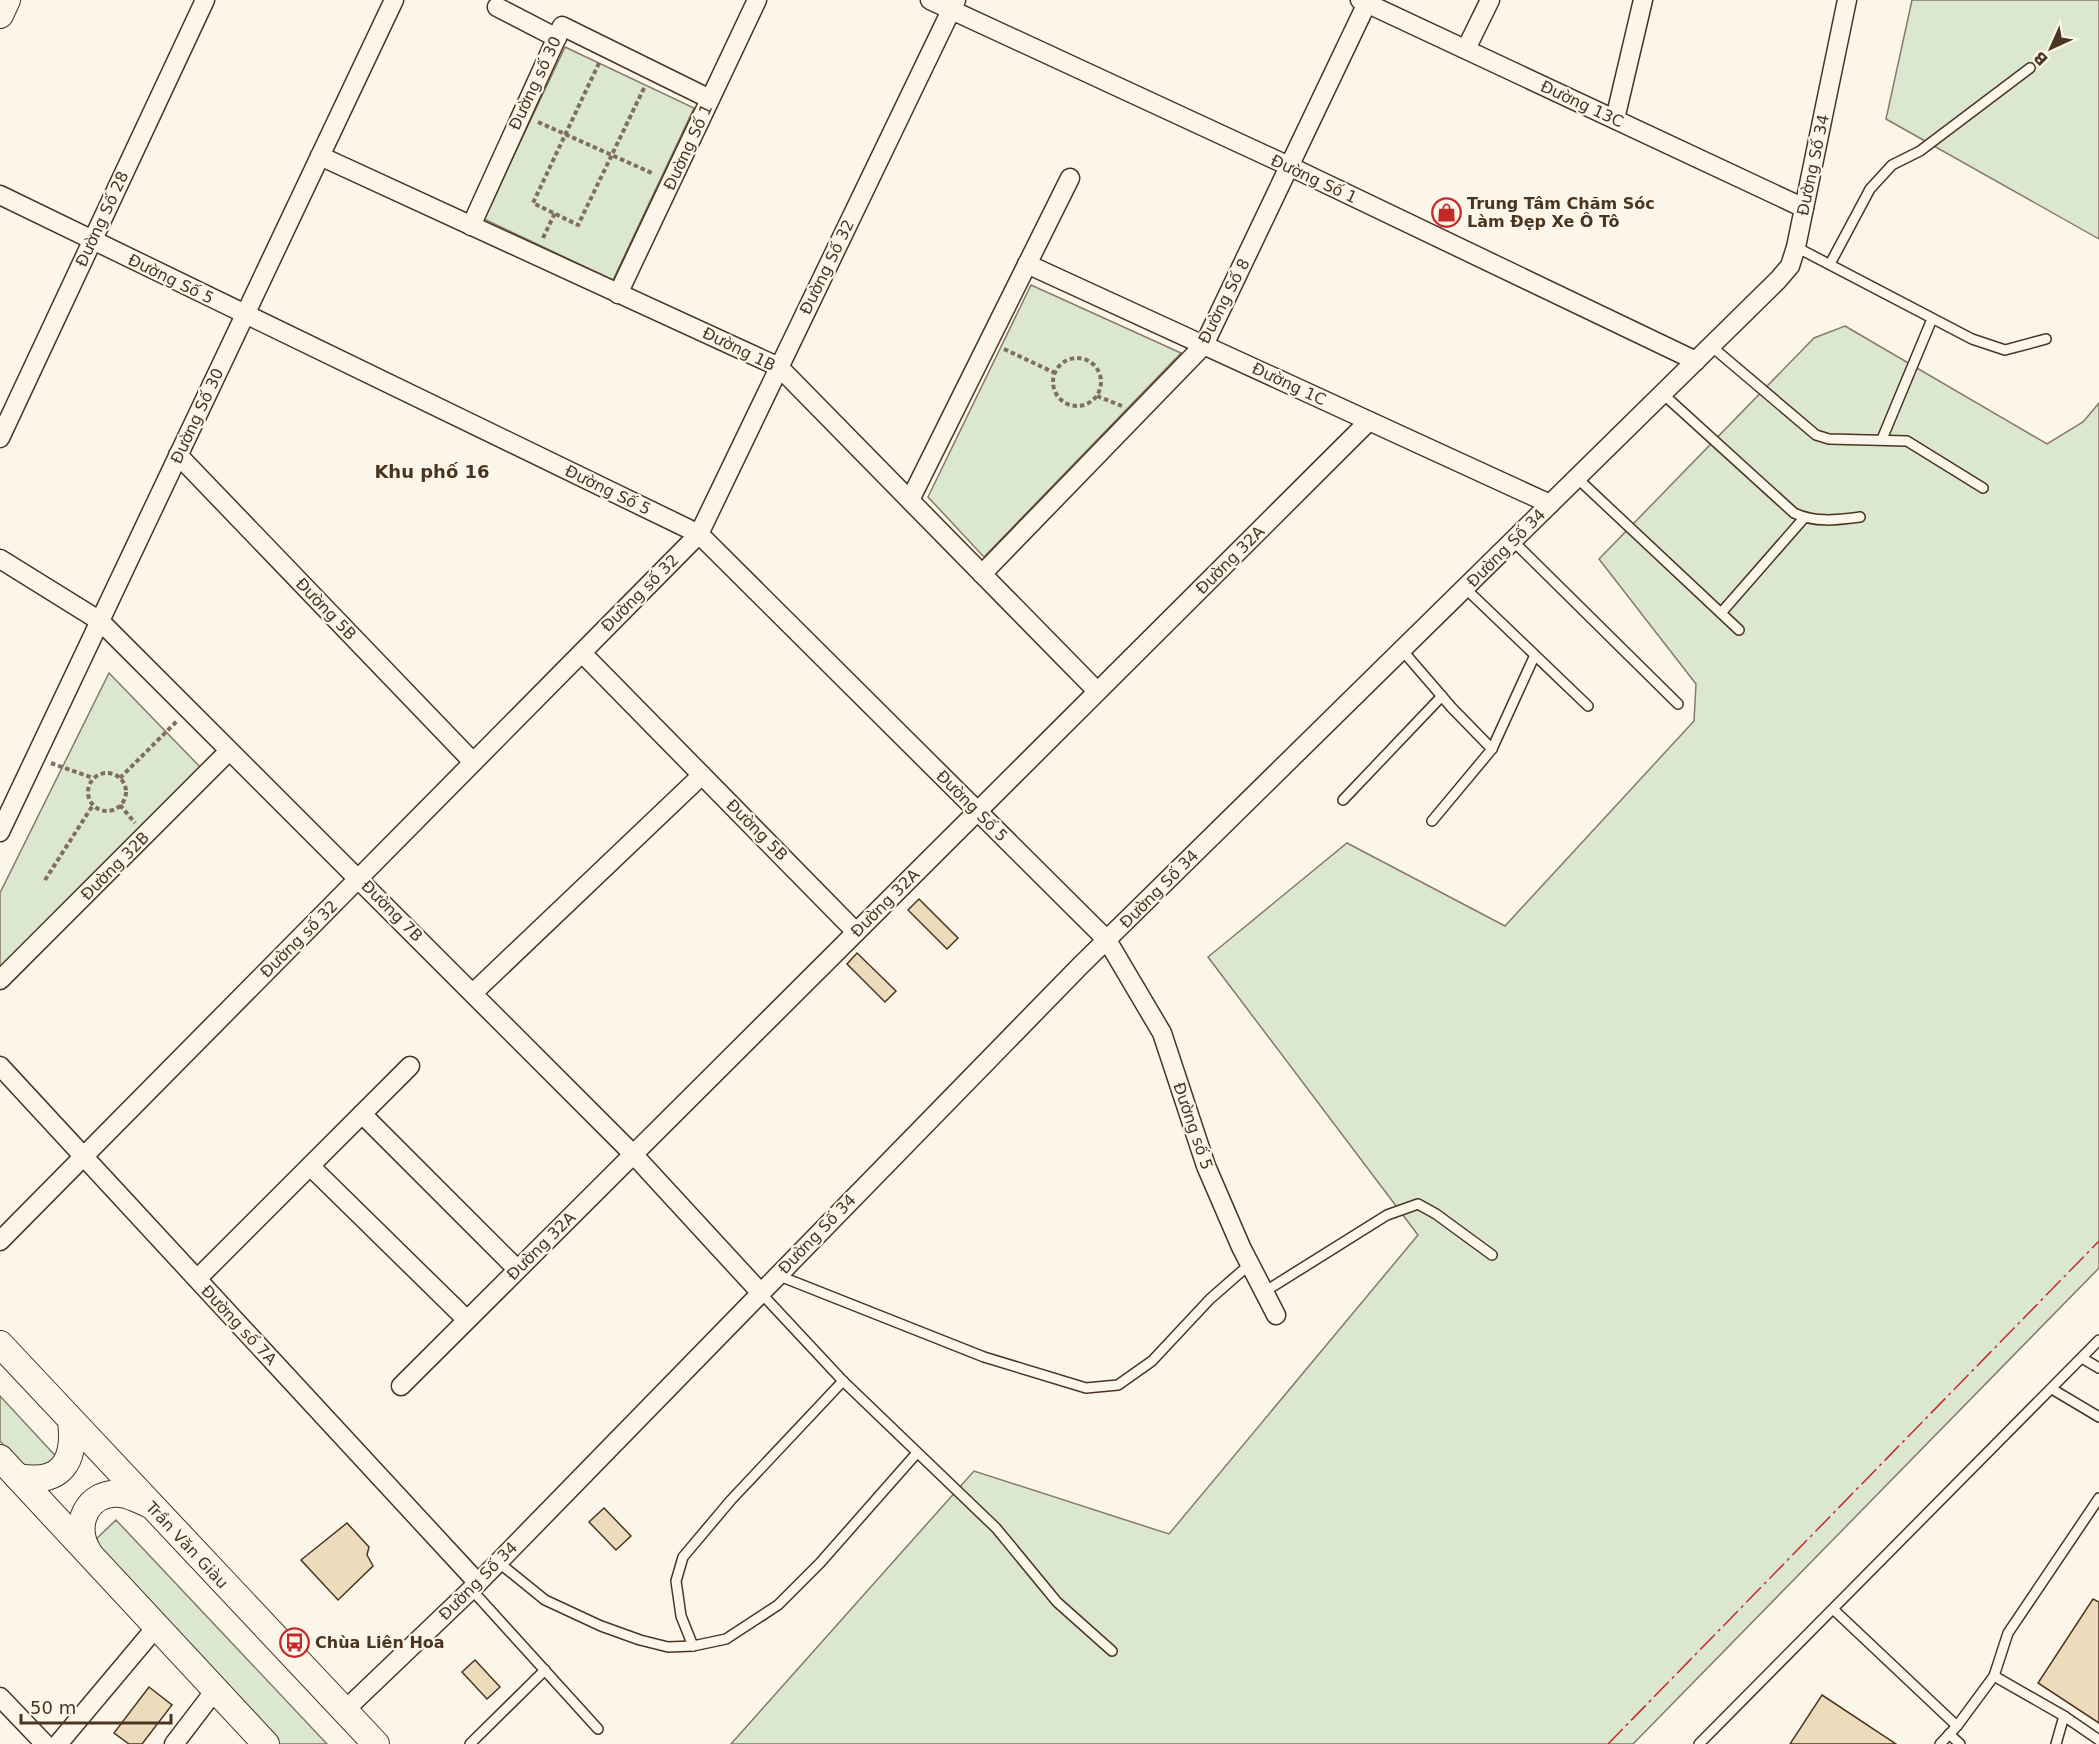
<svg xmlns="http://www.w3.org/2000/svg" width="2099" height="1744" font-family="'DejaVu Sans',sans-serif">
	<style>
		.green { fill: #dce7d0; stroke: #887966; stroke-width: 1.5 }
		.building { fill: #ecdcbc; stroke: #4a3520; stroke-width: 1.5 }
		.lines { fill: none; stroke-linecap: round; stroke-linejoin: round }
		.lane-casing { stroke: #4a3520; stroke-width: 12 }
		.street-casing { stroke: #4a3520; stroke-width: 21 }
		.secondary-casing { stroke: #4a3520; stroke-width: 28 }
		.path { stroke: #7f6f5c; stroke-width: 4; stroke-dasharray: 4.5 3; stroke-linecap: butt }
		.lane { stroke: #fbf6e9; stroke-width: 9 }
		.street { stroke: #fbf6e9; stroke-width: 18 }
		.secondary { stroke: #fbf6e9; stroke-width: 26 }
		.power { stroke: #c62828; stroke-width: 1.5; stroke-dasharray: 21 4.5 3 4.5; stroke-linecap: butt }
		.labels { text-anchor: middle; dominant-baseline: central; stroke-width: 4.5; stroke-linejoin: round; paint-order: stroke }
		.street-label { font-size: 16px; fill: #4a3520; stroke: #fbf6e9 }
		.poi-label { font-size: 16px; font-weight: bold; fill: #4a3520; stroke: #fbf6e9; text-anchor: start }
		.neighbourhood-label { font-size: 18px; font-weight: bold; fill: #4a3520; stroke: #fbf6e9 }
	</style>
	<rect width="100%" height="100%" fill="#fbf6e9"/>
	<g class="green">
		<polygon points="1912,0 2099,0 2099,239 1886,119"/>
		<polygon points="565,47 694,108 613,280 484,219"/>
		<polygon points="1031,285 1181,353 984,557 928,497"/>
		<polygon points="1845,326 2047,444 2083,422 2099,403 2099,1268 1633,1744 731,1744 974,1471 1169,1534 1418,1235 1208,957 1347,843 1505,926 1694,721 1696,684 1599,559 1814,338"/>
		<polygon points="109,673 202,769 0,980 0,893"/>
		<polygon points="0,1396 63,1464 41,1486 0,1441"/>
		<polygon points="116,1520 327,1744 279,1744 93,1542"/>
	</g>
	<g class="building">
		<polygon points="919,899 958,938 947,949 908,910"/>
		<polygon points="857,953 896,991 885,1002 847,964"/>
		<polygon points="604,1508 631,1536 616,1550 589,1522"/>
		<polygon points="347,1523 369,1547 367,1555 373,1566 338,1600 301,1560"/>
		<polygon points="2093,1599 2099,1602 2099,1723 2038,1683"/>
		<polygon points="475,1660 500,1687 487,1699 462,1672"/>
		<polygon points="149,1687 172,1705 142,1744 129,1744 114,1733"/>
		<polygon points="1822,1695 1896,1744 1790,1744"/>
	</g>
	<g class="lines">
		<defs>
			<g id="lane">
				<polyline points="1796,247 1972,339 2005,350 2046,339"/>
				<polyline points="1830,264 1870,189 1892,165 1920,151 2030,68"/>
				<polyline points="1711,346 1816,435 1829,439 1907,441 1983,488"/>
				<path d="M1663 394 1794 513C1815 523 1837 520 1860 517"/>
				<polyline points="1882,439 1932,319"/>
				<polyline points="1577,478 1739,630"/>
				<polyline points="1513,541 1678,704"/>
				<polyline points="1465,588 1588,706"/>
				<polyline points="1721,613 1804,518"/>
				<polyline points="1402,650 1452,708 1492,749 1432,821"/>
				<polyline points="1492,749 1534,657"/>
				<polyline points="1343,800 1442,696"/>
				<polyline points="777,1275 984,1357 1086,1388 1118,1385 1152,1361 1210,1299 1250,1264"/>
				<polyline points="760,1292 843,1381 996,1528 1057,1602 1112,1651"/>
				<polyline points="1264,1292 1387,1215 1418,1204 1436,1214 1492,1255"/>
				<polyline points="2082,1358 2099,1368"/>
				<polyline points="2052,1389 2099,1417"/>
				<polyline points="498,1562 545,1600 601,1626 640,1640 668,1647 693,1646 726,1639 778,1605 820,1563 916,1454"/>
				<polyline points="471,1589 598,1729"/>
				<polyline points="1833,1609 1957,1726"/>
				<polyline points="693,1646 681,1616 676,1581 683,1557 731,1500 843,1381"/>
				<polyline points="1994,1676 2064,1716 2099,1740"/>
				<polyline points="1949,1734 1960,1744"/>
				<polyline points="470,1744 545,1670"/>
				<polyline points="1699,1744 2099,1340"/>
				<polyline points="1940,1744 1957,1726 1994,1676 2008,1633 2099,1498"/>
				<polyline points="2056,1744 2064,1716"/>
			</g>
			<g id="street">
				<polyline points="930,0 1291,167 1696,361"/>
				<polyline points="1360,0 1804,208"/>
				<polyline points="497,7 557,38"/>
				<polyline points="1466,49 1490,0"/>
				<polyline points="1615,119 1643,0"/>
				<polyline points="320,156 779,367 1097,691"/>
				<polyline points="0,195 699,534 1107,940 1162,1033 1206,1166 1241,1247 1276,1315"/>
				<polyline points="471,226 562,26 710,99"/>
				<polyline points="1027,264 1550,504"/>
				<polyline points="618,294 757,0"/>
				<polyline points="0,438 205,0"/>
				<polyline points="178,455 473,762"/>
				<polyline points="910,500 1070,178"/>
				<polyline points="0,559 100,621 633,1154 760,1292"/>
				<polyline points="982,574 1204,345 1367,3"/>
				<polyline points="582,653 856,932"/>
				<polyline points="0,832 394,0"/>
				<polyline points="0,980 229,751"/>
				<polyline points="473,993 702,775"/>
				<polyline points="0,1066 478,1583"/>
				<polyline points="362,1114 517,1269"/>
				<polyline points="310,1166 466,1319"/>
				<polyline points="0,1241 699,534 956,0"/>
				<polyline points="197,1279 410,1066"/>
				<polyline points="401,1386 1369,421"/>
				<polyline points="0,1697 45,1744"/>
				<polyline points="344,1711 478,1583 1080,966 1778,280 1790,266 1796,247 1847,0"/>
				<polyline points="58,1744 157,1626"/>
				<polyline points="174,1744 216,1689"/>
			</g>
			<g id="secondary">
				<polyline points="0,15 7,0"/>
				<polyline points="0,1344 376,1744"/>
				<polyline points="0,1458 266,1744"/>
				<path d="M18 1477C62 1485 76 1461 71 1421"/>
				<path d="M88 1551C72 1526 87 1490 121 1494 130 1495 139 1500 148 1504"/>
			</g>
		</defs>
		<use href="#lane" class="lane-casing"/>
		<use href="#street" class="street-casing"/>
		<use href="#secondary" class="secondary-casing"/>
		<g class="path">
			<polyline points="599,63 533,203 578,225 645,86"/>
			<polyline points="538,122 654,174"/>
			<polyline points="543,238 555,213"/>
			<polyline points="1004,349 1055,373"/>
			<circle cx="1077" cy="382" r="24"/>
			<polyline points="1097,396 1122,406"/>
			<polyline points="51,763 93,778"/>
			<circle cx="107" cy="792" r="19"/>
			<polyline points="120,778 177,721"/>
			<polyline points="120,805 135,823"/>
			<polyline points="45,880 93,805"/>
		</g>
		<use href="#lane" class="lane"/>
		<use href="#street" class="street"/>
		<use href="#secondary" class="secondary"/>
		<polyline class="power" points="1608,1744 2099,1241"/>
	</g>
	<defs>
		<symbol id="shop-ring" viewBox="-11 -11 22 22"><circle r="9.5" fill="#fbf6e9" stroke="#c62828" stroke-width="1.5"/><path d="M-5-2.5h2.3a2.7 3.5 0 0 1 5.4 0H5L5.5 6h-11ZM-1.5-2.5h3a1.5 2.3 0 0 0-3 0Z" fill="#c62828"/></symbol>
		<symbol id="bus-ring" viewBox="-11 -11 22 22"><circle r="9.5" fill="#fbf6e9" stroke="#c62828" stroke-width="1.5"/><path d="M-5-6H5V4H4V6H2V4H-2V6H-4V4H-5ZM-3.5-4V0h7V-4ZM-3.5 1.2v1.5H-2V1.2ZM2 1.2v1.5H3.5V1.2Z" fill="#c62828"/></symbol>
	</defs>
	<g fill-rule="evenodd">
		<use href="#shop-ring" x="1430" y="196" width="33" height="33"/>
		<use href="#bus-ring" x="278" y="1626" width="33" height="33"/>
	</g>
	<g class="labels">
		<g class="street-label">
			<text transform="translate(535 83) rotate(-65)">Đường số 30</text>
			<text transform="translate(1582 104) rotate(25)">Đường 13C</text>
			<text transform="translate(688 147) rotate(-65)">Đường Số 1</text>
			<text transform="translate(1813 165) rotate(-78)">Đường Số 34</text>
			<text transform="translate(1314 179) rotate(25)">Đường Số 1</text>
			<text transform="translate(102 219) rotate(-65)">Đường Số 28</text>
			<text transform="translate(827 267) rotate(-64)">Đường Số 32</text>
			<text transform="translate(171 279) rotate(26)">Đường Số 5</text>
			<text transform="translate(1224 301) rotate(-63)">Đường Số 8</text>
			<text transform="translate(739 349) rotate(26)">Đường 1B</text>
			<text transform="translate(1289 384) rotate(25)">Đường 1C</text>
			<text transform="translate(197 416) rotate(-65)">Đường Số 30</text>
			<text transform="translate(608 490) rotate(26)">Đường Số 5</text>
			<text transform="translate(1506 548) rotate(-45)">Đường Số 34</text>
			<text transform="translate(1230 560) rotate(-45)">Đường 32A</text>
			<text transform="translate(640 593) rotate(-45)">Đường số 32</text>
			<text transform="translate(326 609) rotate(46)">Đường 5B</text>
			<text transform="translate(972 806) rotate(45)">Đường Số 5</text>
			<text transform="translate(757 830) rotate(45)">Đường 5B</text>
			<text transform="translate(115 866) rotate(-45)">Đường 32B</text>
			<text transform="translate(1159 889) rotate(-45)">Đường Số 34</text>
			<text transform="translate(885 903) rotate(-45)">Đường 32A</text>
			<text transform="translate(392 911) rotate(45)">Đường 7B</text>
			<text transform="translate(299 939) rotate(-45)">Đường số 32</text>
			<text transform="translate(1193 1126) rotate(71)">Đường số 5</text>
			<text transform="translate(817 1234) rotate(-46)">Đường Số 34</text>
			<text transform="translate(541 1246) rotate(-45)">Đường 32A</text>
			<text transform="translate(239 1325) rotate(47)">Đường số 7A</text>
			<text transform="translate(187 1545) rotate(47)">Trần Văn Giàu</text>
			<text transform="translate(478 1581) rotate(-45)">Đường Số 34</text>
		</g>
		<g class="poi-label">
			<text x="1467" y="203">Trung Tâm Chăm Sóc<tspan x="1467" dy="18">Làm Đẹp Xe Ô Tô</tspan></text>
			<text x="315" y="1642">Chùa Liên Hoa</text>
		</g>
		<g class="neighbourhood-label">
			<text x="432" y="471">Khu phố 16</text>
		</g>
	</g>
	<g transform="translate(2051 48) rotate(225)" stroke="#fbf6e9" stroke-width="4.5" paint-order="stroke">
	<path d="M0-4.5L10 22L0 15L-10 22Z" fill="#4a3520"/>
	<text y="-9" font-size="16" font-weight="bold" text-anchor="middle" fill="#4a3520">B</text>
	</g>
	<path d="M21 1714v9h150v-9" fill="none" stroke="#4a3520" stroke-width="3"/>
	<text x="30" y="1714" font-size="18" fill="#4a3520" stroke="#fbf6e9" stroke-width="4.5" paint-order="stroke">50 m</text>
</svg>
